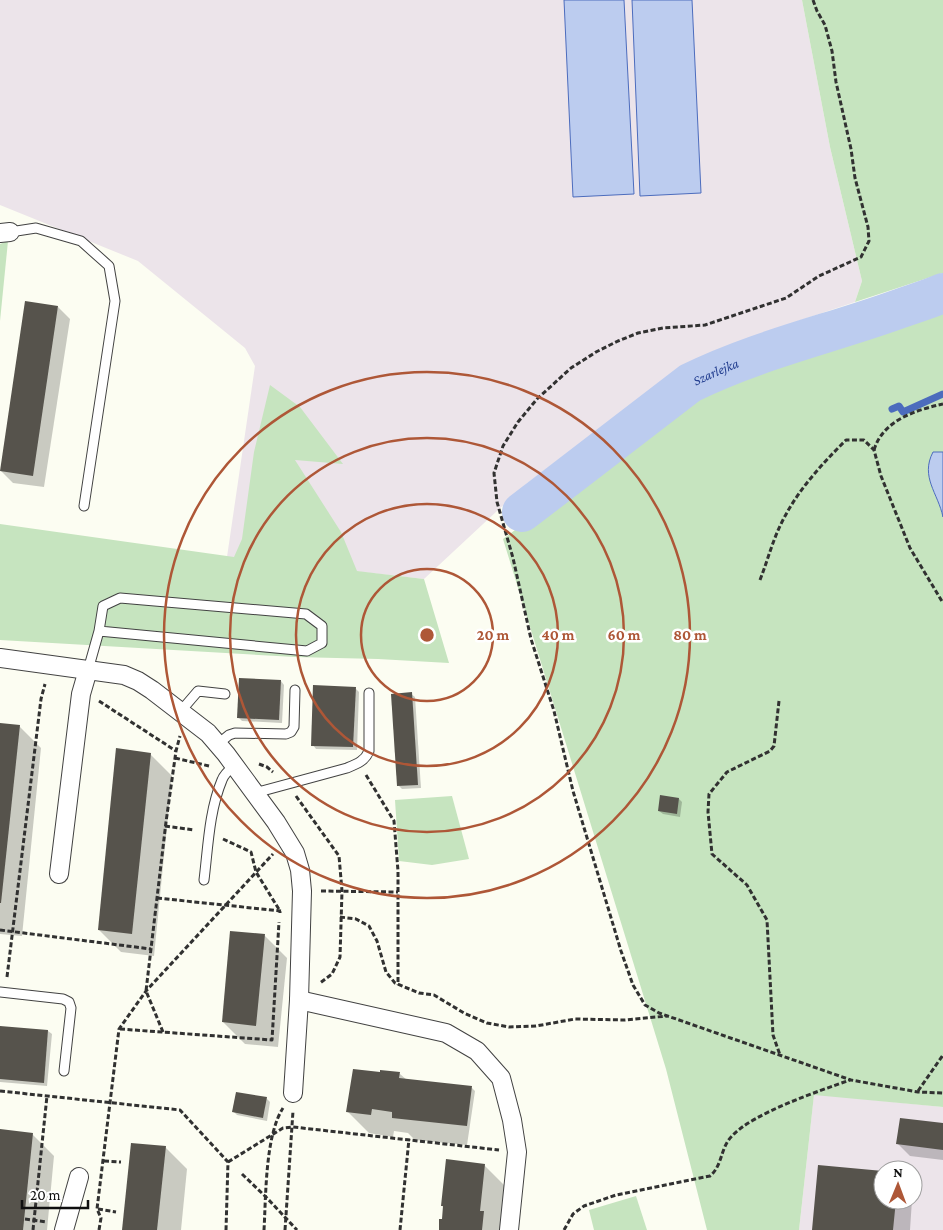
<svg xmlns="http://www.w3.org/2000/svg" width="943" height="1230" font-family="'Crimson Pro',serif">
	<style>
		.industrial { fill: #ece4ea; fill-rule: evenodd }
		.green { fill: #c6e4bf }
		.water { fill: #bcccef; stroke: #4c6cbd }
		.shadow { fill: #0003 }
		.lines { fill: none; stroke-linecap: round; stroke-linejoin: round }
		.stream { stroke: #4c6cbd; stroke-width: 7 }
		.river { stroke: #bcccef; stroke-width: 40 }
		.building { fill: #56534c }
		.lane-casing { stroke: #424242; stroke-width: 11 }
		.street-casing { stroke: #424242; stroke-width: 20 }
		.path { stroke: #313131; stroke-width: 3; stroke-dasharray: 5 2.5; stroke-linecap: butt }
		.lane { stroke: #fff; stroke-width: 9 }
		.street { stroke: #fff; stroke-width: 18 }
		.ring { fill: none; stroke: #ae5737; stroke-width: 2.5 }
		.labels { text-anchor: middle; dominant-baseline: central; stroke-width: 5; stroke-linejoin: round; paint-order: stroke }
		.water-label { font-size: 14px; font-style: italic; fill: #264192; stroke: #fff }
		.centre { fill: #ae5737; stroke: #fff; stroke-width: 2.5 }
		.ring-label { font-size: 15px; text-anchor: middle; font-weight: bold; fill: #ae5737; stroke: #fff; stroke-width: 5; stroke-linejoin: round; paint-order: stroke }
	</style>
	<rect width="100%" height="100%" fill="#fcfdf2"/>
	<g class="industrial">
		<polygon points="0,0 802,0 830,147 862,281 855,302 798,321 674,373 526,484 424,579 227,557 255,366 245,348 138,261 0,205"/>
		<path d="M814 1094 943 1107V1230H799ZM883 1170H913V1200H883Z"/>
	</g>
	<g class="green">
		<polygon points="802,0 943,0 943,273 855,302 862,281 830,147"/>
		<polygon points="8,241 0,321 0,244"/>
		<polygon points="943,300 943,1107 814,1095 799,1230 707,1230 666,1069 503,539 690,400 819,345"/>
		<polygon points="270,385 300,407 343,464 295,460 341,532 357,571 424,579 449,663 378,659 295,657 0,640 0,524 234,557 242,539 254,452"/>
		<polygon points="452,796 469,859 432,865 399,861 395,800"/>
		<polygon points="636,1196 647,1230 594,1230 589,1210"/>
	</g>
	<g class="water">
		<polygon points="564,0 624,0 634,194 573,197"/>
		<polygon points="632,0 692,0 701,193 640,196"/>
		<path d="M933 452H943V517C938 493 920 477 933 452Z"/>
	</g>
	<g class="shadow">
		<polygon points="58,307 70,319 44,487 13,483 1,471"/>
		<polygon points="281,681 284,685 282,723 242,721 238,717"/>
		<polygon points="355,688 359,692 357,750 316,749 313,745"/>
		<polygon points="411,694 415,697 421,788 402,789 399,786"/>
		<polygon points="0,724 19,726 41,748 22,936 0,934"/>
		<polygon points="150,754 172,776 154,956 121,952 99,930"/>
		<polygon points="679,799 682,802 680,817 663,814 659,811"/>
		<polygon points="231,932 265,936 287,958 278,1047 245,1044 223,1022"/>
		<polygon points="0,1027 48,1031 52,1034 47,1086 0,1082"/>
		<polygon points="381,1073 400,1074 407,1080 472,1088 475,1091 467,1145 415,1140 408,1133 394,1131 393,1137 369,1133 347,1111"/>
		<polygon points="266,1098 270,1102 267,1121 237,1115 234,1112"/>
		<polygon points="943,1125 943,1160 910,1156 898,1144"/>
		<polygon points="0,1131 32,1134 54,1156 47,1230 0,1230"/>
		<polygon points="165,1147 187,1169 181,1230 123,1230"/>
		<polygon points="484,1165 506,1187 501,1230 440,1230 443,1220 445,1208 442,1206"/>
		<polygon points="883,1173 883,1200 912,1200 910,1230 813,1230"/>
	</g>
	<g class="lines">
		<polyline class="stream" points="892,409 899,406 903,412 943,394"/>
		<path class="river" id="s1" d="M522 512 690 383C755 351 825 335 893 311 909 305 927 300 943 293"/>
	</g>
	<g class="building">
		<polygon points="25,301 58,306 33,476 0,471"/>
		<polygon points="239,678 281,680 279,720 237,718"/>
		<polygon points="313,685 356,687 353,747 311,746"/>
		<polygon points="412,692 418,785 397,786 391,694"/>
		<polygon points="0,723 20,725 1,903 0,903"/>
		<polygon points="116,748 151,753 132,934 98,930"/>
		<polygon points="660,795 679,798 677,814 658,811"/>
		<polygon points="230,931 265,934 256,1026 222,1022"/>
		<polygon points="0,1026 48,1030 44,1083 0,1079"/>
		<polygon points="353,1069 380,1072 380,1070 400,1072 399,1078 472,1086 467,1126 392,1118 392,1112 372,1109 371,1115 346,1112"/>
		<polygon points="236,1092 267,1097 263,1118 232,1112"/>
		<polygon points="900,1118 943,1123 943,1150 896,1144"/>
		<polygon points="0,1129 33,1133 23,1230 0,1230"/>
		<polygon points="131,1143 166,1146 157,1230 122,1230"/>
		<polygon points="446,1159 485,1164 480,1211 484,1211 482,1230 439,1230 439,1219 442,1219 443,1206 441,1206"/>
		<polygon points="818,1165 883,1171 883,1200 896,1200 893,1230 812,1230"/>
	</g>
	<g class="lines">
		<defs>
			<g id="lane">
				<polyline points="10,232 36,228 81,241 109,266 115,301 84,506"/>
				<polyline points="88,670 99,631 103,606 120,598 306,614 322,626 322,643 307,651 99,631"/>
				<polyline points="180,712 198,691 225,694"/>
				<polyline points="218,744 229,735 235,733 286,734 291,732 294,727 295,690"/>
				<path d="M255 793 347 768C357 764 365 761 369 751V693"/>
				<path d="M204 880C208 848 209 811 222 780 224 774 229 770 234 766"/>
				<polyline points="0,992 63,999 69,1002 71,1008 64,1071"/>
			</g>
			<g id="street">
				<polyline points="0,233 10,232"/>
				<polyline points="0,658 124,675 138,681 152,690 208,733 226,754 276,822 295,853 300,870 302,891 299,1000 293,1093"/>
				<polyline points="59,874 81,694 88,670"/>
				<polyline points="299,1000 446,1033 477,1051 501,1078 512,1120 517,1152 509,1230"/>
				<polyline points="64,1230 79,1177"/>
			</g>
		</defs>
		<use href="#lane" class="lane-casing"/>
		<use href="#street" class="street-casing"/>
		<g class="path">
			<polyline points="813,0 817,11 825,25 832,51 836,82 851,149 855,178 868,227 869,241 861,257 819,276 786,298 705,325 663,328 638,333 618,341 596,352 571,368 537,399 518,422 503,446 494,473 497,502 513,558 531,639 554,711 573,791 621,951 633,985 645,1005 659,1013 851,1080 918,1092 943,1093"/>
			<path d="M874 450C883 420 916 410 943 404"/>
			<path d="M760 580C767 562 772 543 780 526 796 492 820 466 846 440H864L874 450 881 476 910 548 943 603"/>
			<polyline points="99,701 176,751"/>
			<polyline points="779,701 774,746 770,751 727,772 709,794 708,812 712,854 747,885 767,920 773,1035 780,1055"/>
			<polyline points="175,758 209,766"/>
			<polyline points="259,764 267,767 273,772"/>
			<polyline points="366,775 394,821 398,871 398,985"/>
			<polyline points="296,796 339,856 342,891 340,957 332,974 320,983"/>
			<polyline points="165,826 194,830"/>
			<polyline points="223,839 251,852 256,872 280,911 280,913"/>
			<polyline points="321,891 398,892"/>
			<polyline points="157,898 281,911"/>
			<polyline points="340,917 356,919 369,926 377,941 386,972 395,983 419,993 434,995 464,1013 487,1023 509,1027 536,1026 575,1019 625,1020 667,1016"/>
			<polyline points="0,930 151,949"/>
			<polyline points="7,977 41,699 45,684"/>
			<polyline points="120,1029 272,1040 279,922"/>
			<polyline points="163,1032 146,991 166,822 176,751 180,736"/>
			<polyline points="0,1091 180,1110 228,1162 226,1230"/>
			<polyline points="918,1091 943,1055"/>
			<polyline points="104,1161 121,1162"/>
			<polyline points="228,1162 283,1128 293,1127 499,1150"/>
			<polyline points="242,1174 266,1197 297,1230"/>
			<polyline points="98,1209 116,1212"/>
			<polyline points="25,1219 47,1222"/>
			<polyline points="33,1230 47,1096"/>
			<polyline points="99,1230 101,1218 97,1209 119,1029 146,991 273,854"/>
			<path d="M264 1230C266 1196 265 1136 283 1108"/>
			<polyline points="285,1230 293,1111"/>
			<polyline points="400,1230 409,1139"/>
			<path d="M564 1230 573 1214 584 1206 616 1195 710 1176C723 1165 720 1148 732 1136 753 1113 819 1091 850 1080"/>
		</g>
		<use href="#lane" class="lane"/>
		<use href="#street" class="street"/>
	</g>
	<g class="ring">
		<circle cx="427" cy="635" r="66"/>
		<circle cx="427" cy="635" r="131"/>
		<circle cx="427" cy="635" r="197"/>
		<circle cx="427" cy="635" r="263"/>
	</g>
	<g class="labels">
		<g class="water-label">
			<text stroke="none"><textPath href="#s1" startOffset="240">Szarlejka</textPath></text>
		</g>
	</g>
	<circle cx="427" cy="635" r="8" class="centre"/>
	<g class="ring-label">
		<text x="493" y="640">20 m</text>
		<text x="558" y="640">40 m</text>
		<text x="624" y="640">60 m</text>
		<text x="690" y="640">80 m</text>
	</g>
	<g transform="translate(898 1185) rotate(1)"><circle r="24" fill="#ffffff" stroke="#9f9f9f"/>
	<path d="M0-4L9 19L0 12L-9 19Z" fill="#ae5737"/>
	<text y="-8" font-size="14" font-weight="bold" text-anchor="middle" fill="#0f0f0f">N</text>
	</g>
	<path d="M22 1200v8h66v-8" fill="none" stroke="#0f0f0f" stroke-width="2.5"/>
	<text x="30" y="1200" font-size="15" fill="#0f0f0f" stroke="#ffffff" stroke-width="4" paint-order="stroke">20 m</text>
</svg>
